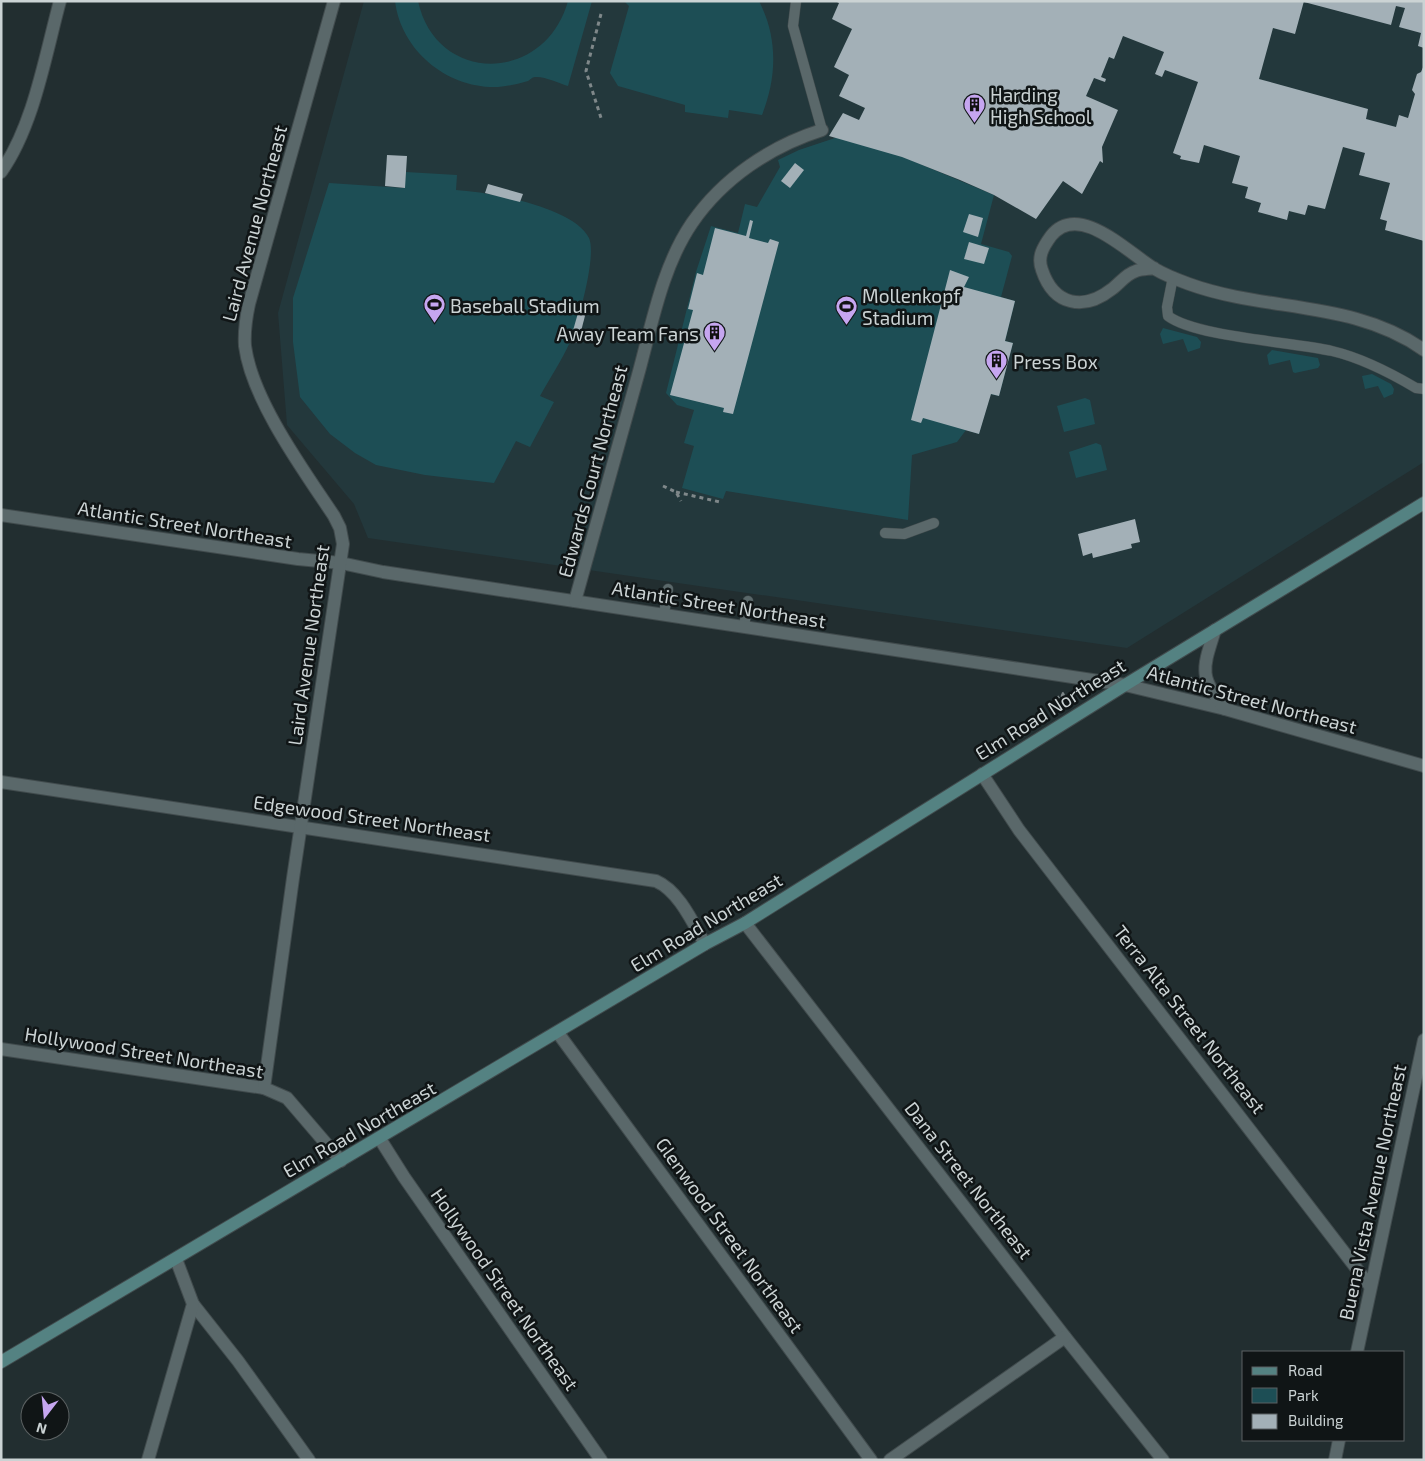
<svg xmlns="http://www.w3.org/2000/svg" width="1425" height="1461" font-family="'Exo 2',sans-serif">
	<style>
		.built { fill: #23383c }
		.green { fill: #1d4e55 }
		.building { fill: #a3b0b7 }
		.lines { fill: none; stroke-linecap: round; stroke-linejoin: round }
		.service-casing { stroke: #414b4d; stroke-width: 11 }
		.minor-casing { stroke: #414b4d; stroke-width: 14 }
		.tertiary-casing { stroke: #414b4d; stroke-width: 14 }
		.secondary-casing { stroke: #414b4d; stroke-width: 14 }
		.path { stroke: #7f888a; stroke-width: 3; stroke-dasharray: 4 4; stroke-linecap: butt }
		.service { stroke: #5a686a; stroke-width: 10 }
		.minor { stroke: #5a686a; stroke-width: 12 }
		.tertiary { stroke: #5a686a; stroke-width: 12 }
		.secondary { stroke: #548282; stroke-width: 12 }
		.labels { text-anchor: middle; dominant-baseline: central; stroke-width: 5; stroke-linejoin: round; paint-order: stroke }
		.poi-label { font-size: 19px; fill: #cbd3d4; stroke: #101516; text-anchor: start }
		.street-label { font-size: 19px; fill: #cbd3d4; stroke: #101516 }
	</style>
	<rect width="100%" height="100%" fill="#222e30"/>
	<polygon class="built" points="364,1 1424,1 1424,462 1127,648 368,538 354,504 287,425 278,313"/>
	<g class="green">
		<path d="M395 1H418C436 85 545 84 568 1H592L568 86C559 83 544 76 535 77 532 77 530 80 528 81 518 84 508 86 498 87 448 89 401 51 395 1Z"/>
		<path d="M624 1H759C778 38 777 77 762 115L729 110 728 118 685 112V105L618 86 610 73 629 6Z"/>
		<polygon points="841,136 882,148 994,195 981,244 1009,252 1012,256 1001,297 1015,301 1005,341 1013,343 999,396 990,394 979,434 966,430 957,442 912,455 908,520 726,491 723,499 682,488 694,446 684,443 694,410 677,405 666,393 696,272 711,226 738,233 745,204 757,207 780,167 778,160 799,150"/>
		<path d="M406 172 457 175 456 190C489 192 574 207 589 238 597 256 578 323 570 342 562 360 550 378 540 396L554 402 530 447 516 441 494 483 425 475 376 465 355 453 330 434 300 397 293 342V298L329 183 404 188Z"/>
		<polygon points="1163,328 1197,337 1201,342 1200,348 1188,352 1183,339 1163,344 1160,334"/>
		<polygon points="1272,350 1318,358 1320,365 1318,368 1295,373 1293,372 1290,360 1269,365 1267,355"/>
		<polygon points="1372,374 1391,384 1394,389 1393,394 1384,398 1378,386 1365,389 1362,376"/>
		<polygon points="1085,398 1090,400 1095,424 1064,432 1057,406"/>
		<polygon points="1096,443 1101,445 1107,470 1076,478 1069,452"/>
	</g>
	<g class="building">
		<polygon points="835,1 1304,1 1295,34 1273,28 1259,79 1368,109 1366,119 1396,127 1399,115 1408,118 1415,94 1412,90 1417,74 1421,72 1424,65 1424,241 1385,230 1387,221 1380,219 1390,183 1359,175 1365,153 1343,147 1325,209 1308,205 1305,215 1289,211 1287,220 1258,212 1261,203 1245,198 1248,187 1232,183 1240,156 1204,145 1199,163 1180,159 1181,156 1173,153 1198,82 1165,70 1162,77 1155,74 1164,52 1123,36 1114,59 1109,57 1101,77 1106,79 1105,82 1094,78 1086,96 1118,110 1102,147 1103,163 1100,161 1082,194 1063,181 1036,219 994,195 960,180 902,157 829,136 843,113 859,120 865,108 839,96 849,75 834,67 852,29 832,19 839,3"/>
		<polygon points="1424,1 1424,48 1418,46 1421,33 1399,27 1405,8 1396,6 1391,25 1304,2"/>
		<polygon points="387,155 407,156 405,188 385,186"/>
		<polygon points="795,163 804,170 790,188 781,181"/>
		<polygon points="488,184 523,194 520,202 485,193"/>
		<polygon points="969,214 983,218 978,237 963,232"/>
		<polygon points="750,220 753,221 749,238 768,243 770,239 779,242 733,414 723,412 724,408 670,395 693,310 688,309 697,273 703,275 715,228 746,236"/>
		<polygon points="969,242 989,248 984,264 964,259"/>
		<polygon points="950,270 969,277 964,287 1015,301 1005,341 1013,343 999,396 991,394 979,434 923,418 921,423 911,420"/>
		<polygon points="580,306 587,308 578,343 570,341"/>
		<polygon points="1135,519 1140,542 1131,544 1132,548 1093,558 1092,553 1083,556 1078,534"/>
	</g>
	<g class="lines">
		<defs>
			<g id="service">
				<polyline points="796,1 793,26 822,130"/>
				<path d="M1173 277 1167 307 1168 316C1196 337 1293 342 1332 351 1362 358 1389 372 1416 388L1424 389"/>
				<polyline points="885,533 904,534 934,523"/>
				<polyline points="664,614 668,589"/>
				<polyline points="744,627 748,601"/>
			</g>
			<g id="minor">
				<path d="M1 172C34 125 45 56 60 1"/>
				<path d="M1154 268C1148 269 1141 269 1136 271 1126 274 1120 283 1112 289 1084 311 1054 306 1042 270 1037 257 1043 247 1051 236 1079 201 1128 253 1155 269 1165 275 1178 280 1189 284 1266 312 1354 300 1424 350"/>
				<polyline points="1,515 298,559 341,563 383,572 1125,685 1225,709 1424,766"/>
				<path d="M575 601C596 526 617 451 638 375 652 324 662 267 692 223 723 178 771 146 822 130"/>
				<path d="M1215 630C1203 668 1198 676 1225 709"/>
				<polyline points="982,774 1019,830 1370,1286"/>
				<path d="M1 782 656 881C679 891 693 923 705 944"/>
				<polyline points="745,923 1065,1337 1163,1460"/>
				<polyline points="558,1033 871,1460"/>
				<polyline points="1,1049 264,1088"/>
				<polyline points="380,1139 404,1177 601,1460"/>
				<polyline points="193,1304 238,1361 309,1460"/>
				<polyline points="1357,1352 1424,1040"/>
				<polyline points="890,1460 1065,1337"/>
				<polyline points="1335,1460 1339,1440"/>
			</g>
			<g id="tertiary">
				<path d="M334 1 249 304C246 318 244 332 245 346 252 400 304 471 334 516L340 528 343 544 293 878 264 1088 287 1098 341 1161"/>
				<polyline points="148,1460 193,1304 176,1259"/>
			</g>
			<polyline id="secondary" points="1,1362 705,944 745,923 1125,685 1424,503"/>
		</defs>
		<use href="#service" class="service-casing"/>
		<use href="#minor" class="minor-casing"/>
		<use href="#tertiary" class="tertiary-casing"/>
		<use href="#secondary" class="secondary-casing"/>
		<g class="path">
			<polyline points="601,14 586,71 602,121"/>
			<polyline points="663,486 676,492 681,501"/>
			<polyline points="676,492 720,502"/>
			<polyline points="1184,682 1192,678"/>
			<polyline points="1061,695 1070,698"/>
			<polyline points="1056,699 1064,693"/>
		</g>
		<use href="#service" class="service"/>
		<use href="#minor" class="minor"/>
		<use href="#tertiary" class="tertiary"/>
		<use href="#secondary" class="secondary"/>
	</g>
	<defs>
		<symbol id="building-pin" viewBox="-11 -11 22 30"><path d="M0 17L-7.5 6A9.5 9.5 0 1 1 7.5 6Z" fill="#c6a6f0" stroke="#101516"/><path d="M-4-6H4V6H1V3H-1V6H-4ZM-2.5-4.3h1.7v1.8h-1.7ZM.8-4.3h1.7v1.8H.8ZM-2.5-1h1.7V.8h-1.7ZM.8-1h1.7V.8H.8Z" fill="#111"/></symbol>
		<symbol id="stadium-pin" viewBox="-11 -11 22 30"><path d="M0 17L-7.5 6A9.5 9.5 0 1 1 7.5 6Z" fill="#c6a6f0" stroke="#101516"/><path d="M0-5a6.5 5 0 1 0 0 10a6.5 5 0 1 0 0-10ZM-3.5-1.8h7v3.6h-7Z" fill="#111"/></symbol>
	</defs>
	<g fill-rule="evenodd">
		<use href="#building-pin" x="962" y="92" width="25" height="34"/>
		<use href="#stadium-pin" x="422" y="292" width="25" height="34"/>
		<use href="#stadium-pin" x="834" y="294" width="25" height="34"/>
		<use href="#building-pin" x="702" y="320" width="25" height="34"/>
		<use href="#building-pin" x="984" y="348" width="25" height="34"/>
	</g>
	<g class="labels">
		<g class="poi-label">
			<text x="990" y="94">Harding<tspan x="990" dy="22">High School</tspan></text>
			<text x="862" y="295">Mollenkopf<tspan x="862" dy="22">Stadium</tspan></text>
			<text x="450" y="305">Baseball Stadium</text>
			<text x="699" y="333" text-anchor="end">Away Team Fans</text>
			<text x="1013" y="361">Press Box</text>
		</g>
		<g class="street-label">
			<text transform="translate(254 223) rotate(-75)">Laird Avenue Northeast</text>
			<text transform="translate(592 471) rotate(-75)">Edwards Court Northeast</text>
			<text transform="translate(185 524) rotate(9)">Atlantic Street Northeast</text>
			<text transform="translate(719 604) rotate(9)">Atlantic Street Northeast</text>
			<text transform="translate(308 645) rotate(-82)">Laird Avenue Northeast</text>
			<text transform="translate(1252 699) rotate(15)">Atlantic Street Northeast</text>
			<text transform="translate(1050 709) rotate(-32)">Elm Road Northeast</text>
			<text transform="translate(372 818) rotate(8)">Edgewood Street Northeast</text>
			<text transform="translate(706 922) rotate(-31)">Elm Road Northeast</text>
			<text transform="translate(1190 1019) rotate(52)">Terra Alta Street Northeast</text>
			<text transform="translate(144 1052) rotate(9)">Hollywood Street Northeast</text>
			<text transform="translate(359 1129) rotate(-30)">Elm Road Northeast</text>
			<text transform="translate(969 1180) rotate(52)">Dana Street Northeast</text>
			<text transform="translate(1372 1192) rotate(-78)">Buena Vista Avenue Northeast</text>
			<text transform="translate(730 1235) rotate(54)">Glenwood Street Northeast</text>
			<text transform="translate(505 1289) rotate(55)">Hollywood Street Northeast</text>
		</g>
	</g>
	<rect width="1425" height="1461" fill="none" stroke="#cbd3d4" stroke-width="5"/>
	<rect x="1242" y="1351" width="162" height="90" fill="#101516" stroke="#5b6162"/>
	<rect x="1252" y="1367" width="25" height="8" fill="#548282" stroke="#5b6162"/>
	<text x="1288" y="1376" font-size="15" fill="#cbd3d4">Road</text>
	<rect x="1252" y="1388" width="25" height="15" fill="#1d4e55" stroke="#5b6162"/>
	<text x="1288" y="1401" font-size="15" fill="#cbd3d4">Park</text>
	<rect x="1252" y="1414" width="25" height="15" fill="#a3b0b7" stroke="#5b6162"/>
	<text x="1288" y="1426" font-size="15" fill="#cbd3d4">Building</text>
	<g transform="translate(45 1416) rotate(196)"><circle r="24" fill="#101516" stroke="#5b6162"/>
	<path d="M0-4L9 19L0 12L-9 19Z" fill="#c6a6f0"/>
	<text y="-8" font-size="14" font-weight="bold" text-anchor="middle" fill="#cbd3d4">N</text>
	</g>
</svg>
